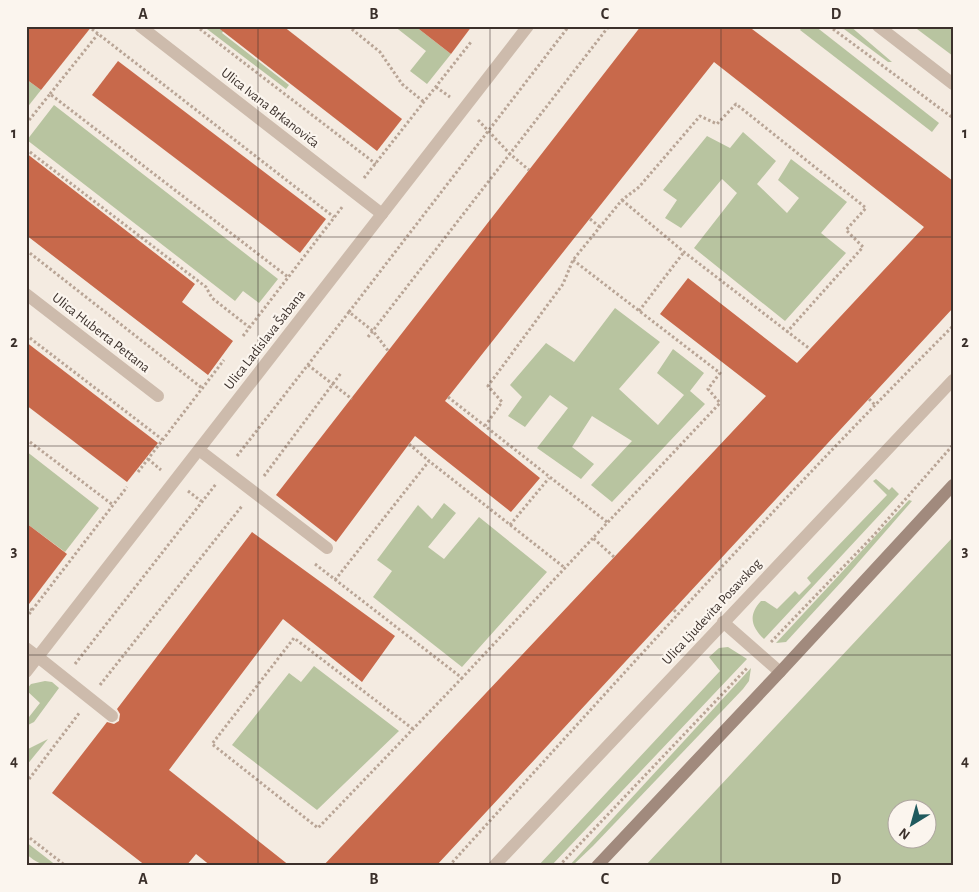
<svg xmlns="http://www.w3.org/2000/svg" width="979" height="892" font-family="'Alegreya Sans',sans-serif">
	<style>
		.green { fill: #b8c4a0; fill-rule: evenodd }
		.building { fill: #c8694b }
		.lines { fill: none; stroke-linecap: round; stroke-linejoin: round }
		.path { stroke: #b9a596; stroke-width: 3; stroke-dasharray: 2.5 2.5; stroke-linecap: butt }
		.lane { stroke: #cdbbac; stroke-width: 12 }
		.street { stroke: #cdbbac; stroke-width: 12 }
		.secondary { stroke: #a18a7d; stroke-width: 12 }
		.grid { fill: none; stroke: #3b302b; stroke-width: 1; stroke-opacity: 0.55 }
		.labels { text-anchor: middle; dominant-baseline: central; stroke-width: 4.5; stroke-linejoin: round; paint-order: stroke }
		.street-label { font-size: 14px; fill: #3b302b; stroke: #fbf5ee }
		.neatline { fill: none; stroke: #3b302b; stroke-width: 2 }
		.grid-label { font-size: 16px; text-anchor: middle; font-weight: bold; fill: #3b302b }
	</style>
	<rect width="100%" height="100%" fill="#f4ebe1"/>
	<g class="green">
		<polygon points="203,26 227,26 222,33 289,85 286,89"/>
		<polygon points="394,26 415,26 451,54 427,84 410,71 426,51"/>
		<polygon points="803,26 815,26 939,123 932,132 800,30"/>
		<polygon points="840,26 850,26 892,62 888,62"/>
		<polygon points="913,26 953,26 953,56"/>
		<polygon points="26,79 41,90 26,109"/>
		<polygon points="54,105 278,279 259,303 243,291 235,301 27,140"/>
		<polygon points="743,132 776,161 757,184 787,213 799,198 778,180 791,159 847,202 821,233 846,253 785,321 694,248 737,193 722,179 681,228 665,218 677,200 663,190 707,136 730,148"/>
		<polygon points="615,308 660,342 619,389 658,425 684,395 657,373 673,349 704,373 690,391 705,404 612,502 591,485 632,441 592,416 572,447 594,464 581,479 537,448 568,408 550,395 525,427 508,416 522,397 510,385 546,343 574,362"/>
		<polygon points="26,451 99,508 65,552 26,523"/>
		<path d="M876 479 889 490 892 487 899 494 764 639C751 627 748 615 761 601H765L777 609 795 591 799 595 811 583 807 578 887 495 873 481Z"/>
		<polygon points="909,500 912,501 843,580 786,642 776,643"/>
		<polygon points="444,503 456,513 428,547 444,559 479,517 547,572 462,667 373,597 392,571 377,560 418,505 432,519"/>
		<path d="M953 537V866H645ZM896 810H926V840H896Z"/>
		<polygon points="728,647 747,659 551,866 538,866 720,671 709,657 719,648"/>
		<polygon points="314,666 399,731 317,810 232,745 289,673 301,682"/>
		<polygon points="751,668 749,681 743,689 593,846 572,866 569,866"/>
		<polygon points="45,681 52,682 59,688 34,722 26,726 26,715 29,717 40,703 26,690 31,684"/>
		<polygon points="48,739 26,766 26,750"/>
		<path d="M26 842 57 866C43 866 37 863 26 854Z"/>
	</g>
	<g class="building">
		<polygon points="26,26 92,26 41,90 26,79"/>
		<polygon points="216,26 283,26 402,119 377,151"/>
		<polygon points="415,26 472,26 451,54"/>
		<polygon points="641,26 748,26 953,181 953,308 436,866 323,866 766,396 660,314 688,278 797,363 924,227 714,62 445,401 540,478 511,512 415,436 336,542 276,495"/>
		<polygon points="118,61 326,219 300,253 92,95"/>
		<polygon points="26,153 195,284 182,302 233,341 208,375 26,235"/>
		<polygon points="26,342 158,443 127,482 26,405"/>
		<polygon points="26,523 67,554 26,608"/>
		<polygon points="252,532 395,636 362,682 283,619 169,770 290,866 211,866 196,854 186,866 146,866 52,793 107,722 114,724 119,721 120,714 117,709"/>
	</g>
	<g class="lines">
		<g class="path">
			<polyline points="88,26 334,217"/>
			<polyline points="196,26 376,164"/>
			<polyline points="348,26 380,52 402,84 424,102"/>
			<polyline points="829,26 953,118"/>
			<polyline points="436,87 450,97"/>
			<polyline points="50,94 98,34"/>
			<polyline points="478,120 510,154 529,170"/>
			<polyline points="26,124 50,94 288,277"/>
			<polyline points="26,149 206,287 212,298 249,327"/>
			<polyline points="364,178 471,42"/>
			<polyline points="622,200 684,252 810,349"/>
			<polyline points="590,219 600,227"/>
			<polyline points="26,250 202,388"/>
			<polyline points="573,260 720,373 708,389 720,403 593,538 614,557"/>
			<polyline points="639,311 684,252"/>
			<polyline points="349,312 569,26"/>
			<polyline points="26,335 163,440"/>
			<polyline points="243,336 343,206"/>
			<polyline points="368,337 609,26"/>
			<polyline points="308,365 352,399"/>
			<polyline points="448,397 485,426"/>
			<polyline points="869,399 875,405"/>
			<polyline points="26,439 113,505"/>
			<polyline points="409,444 429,461"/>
			<polyline points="237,456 349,312 373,331 389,352"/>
			<polyline points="148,459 161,470"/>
			<polyline points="138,472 224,360"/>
			<polyline points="264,476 341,373"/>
			<polyline points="188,491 201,501"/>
			<polyline points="607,522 485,426 502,402 488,386 563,284 573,260 622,200 639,187 700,116 717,124 736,104 866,208 846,230 863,247 787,332"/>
			<polyline points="510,525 549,478"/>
			<polyline points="315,564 462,678 593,538"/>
			<polyline points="335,580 429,461 565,568"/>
			<polyline points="26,606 32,610"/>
			<polyline points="674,610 678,614"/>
			<polyline points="26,618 127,487"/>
			<polyline points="771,642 874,535 953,445"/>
			<polyline points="75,664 216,484"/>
			<polyline points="100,685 242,506"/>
			<polyline points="413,729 294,638 212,744 318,828 462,678"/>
			<polyline points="26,783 80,712"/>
			<polyline points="26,835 66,866"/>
			<path d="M449 866C614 684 779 500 953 326"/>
			<polyline points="559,866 748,667"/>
		</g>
		<g class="lane">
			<polyline points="199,450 327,548"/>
			<polyline points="38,657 112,716"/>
		</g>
		<g class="street">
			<polyline points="140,26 382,214"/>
			<polyline points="878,26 953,84"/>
			<polyline points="26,294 158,396"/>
			<polyline points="723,622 780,672"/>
			<polyline points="26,648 38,657"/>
			<polyline points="26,672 528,26"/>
			<polyline points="494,866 953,380"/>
		</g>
		<polyline class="secondary" points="597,866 780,672 953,485"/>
	</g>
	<path class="grid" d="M258 26V866M490 26V866M721 26V866M26 237H953M26 446H953M26 655H953"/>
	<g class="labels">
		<g class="street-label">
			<text transform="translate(270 108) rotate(38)">Ulica Ivana Brkanovića</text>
			<text transform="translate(101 333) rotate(38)">Ulica Huberta Pettana</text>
			<text transform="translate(265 340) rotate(-52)">Ulica Ladislava Šabana</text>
			<text transform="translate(712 612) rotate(-47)">Ulica Ljudevita Posavskog</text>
		</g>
	</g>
	<rect width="979" height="892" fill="none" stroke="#fbf5ee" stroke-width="55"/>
	<g transform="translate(912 824) rotate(217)"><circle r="24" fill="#fbf5ee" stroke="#aea6a0"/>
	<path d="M0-4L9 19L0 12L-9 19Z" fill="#1f5a5e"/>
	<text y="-8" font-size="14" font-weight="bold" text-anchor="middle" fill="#3b302b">N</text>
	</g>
	<rect x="28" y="28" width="924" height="836" class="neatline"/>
	<g class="grid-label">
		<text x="143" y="19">A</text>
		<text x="374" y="19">B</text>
		<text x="605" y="19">C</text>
		<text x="836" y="19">D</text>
		<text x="14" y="138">1</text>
		<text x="965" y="138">1</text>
		<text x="14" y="347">2</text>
		<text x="965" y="347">2</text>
		<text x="14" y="556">3</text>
		<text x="965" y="556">3</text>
		<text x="14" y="766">4</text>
		<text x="965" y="766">4</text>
		<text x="143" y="884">A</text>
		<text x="374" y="884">B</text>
		<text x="605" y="884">C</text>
		<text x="836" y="884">D</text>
	</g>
</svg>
